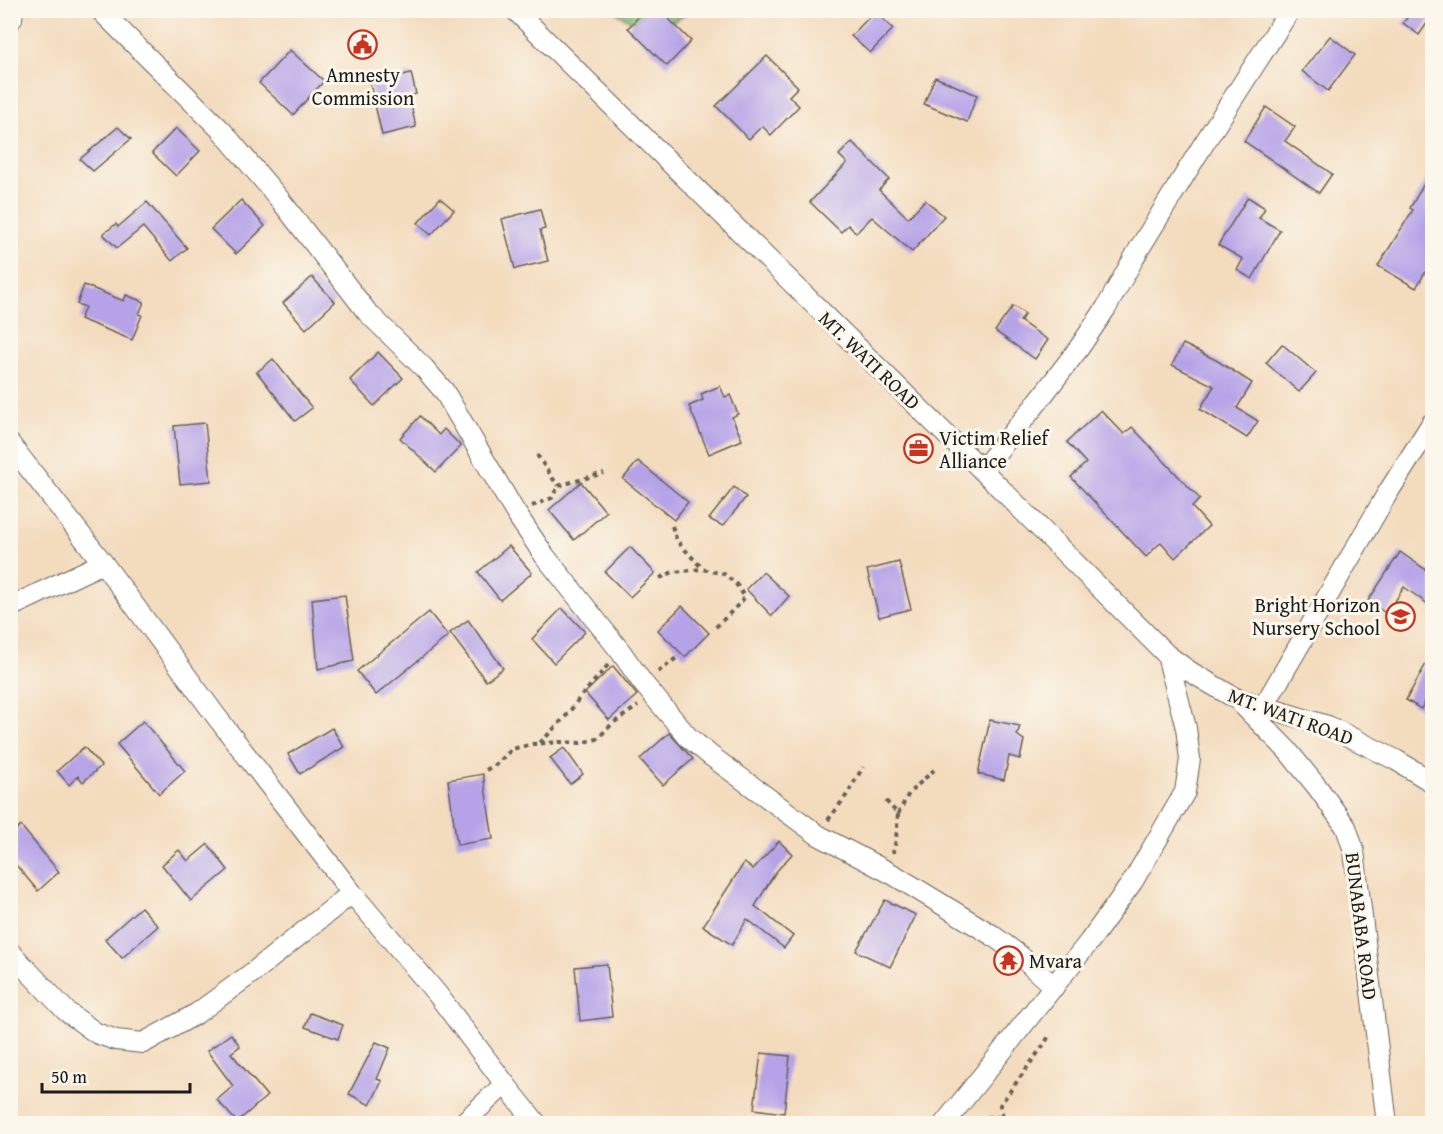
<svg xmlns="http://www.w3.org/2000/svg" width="1443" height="1134" font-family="'Gentium Book Plus',serif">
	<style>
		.forest { fill: #82b874; stroke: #4f6a48; stroke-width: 1.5 }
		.building { fill: #b5a2e7 }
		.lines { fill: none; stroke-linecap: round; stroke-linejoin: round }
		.minor-casing { stroke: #675f55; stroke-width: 22 }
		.tertiary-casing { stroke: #675f55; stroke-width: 26 }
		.path { stroke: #675f55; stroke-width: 4; stroke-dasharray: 4.5 4.5; stroke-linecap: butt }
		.minor { stroke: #fff; stroke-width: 20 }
		.tertiary { stroke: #fff; stroke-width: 24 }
		.labels { text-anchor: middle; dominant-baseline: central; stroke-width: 6; stroke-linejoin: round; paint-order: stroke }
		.poi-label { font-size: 20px; fill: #1c1c1c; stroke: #fbf7ec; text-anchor: start }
		.street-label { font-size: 20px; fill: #1c1c1c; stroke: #fbf7ec }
	</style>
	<rect width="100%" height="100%" fill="#fbf7ec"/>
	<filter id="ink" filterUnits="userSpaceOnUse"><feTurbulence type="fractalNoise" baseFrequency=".0167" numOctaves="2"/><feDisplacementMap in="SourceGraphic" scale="12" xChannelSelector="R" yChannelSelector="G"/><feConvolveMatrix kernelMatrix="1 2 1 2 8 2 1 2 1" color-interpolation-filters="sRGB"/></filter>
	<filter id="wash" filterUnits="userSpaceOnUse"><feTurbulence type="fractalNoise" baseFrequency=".008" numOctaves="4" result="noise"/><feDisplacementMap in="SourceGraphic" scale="24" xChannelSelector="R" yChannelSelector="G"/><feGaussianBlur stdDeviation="1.35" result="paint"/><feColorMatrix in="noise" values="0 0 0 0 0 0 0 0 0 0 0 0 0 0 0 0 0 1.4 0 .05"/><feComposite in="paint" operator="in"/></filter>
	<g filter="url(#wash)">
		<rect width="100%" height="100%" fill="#f3dbbe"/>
		<path class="forest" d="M615 11H689C670 30 635 29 615 11Z"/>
		<g id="blocks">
			<g class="building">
				<polygon points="645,10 660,10 691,41 667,66 628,28"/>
				<polygon points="1413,10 1432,10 1432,16 1419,35 1403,23"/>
				<polygon points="875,11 893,29 870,53 851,36"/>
				<polygon points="1330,36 1355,55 1328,91 1302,71"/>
				<polygon points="290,50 324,81 293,115 259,83"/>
				<polygon points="767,56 798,87 789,96 799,106 771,135 762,126 749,139 716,106"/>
				<polygon points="411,73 416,94 409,96 416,127 382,135 370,83"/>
				<polygon points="935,77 977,95 967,122 924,104"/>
				<polygon points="1266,107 1295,127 1285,141 1332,174 1319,193 1244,141"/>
				<polygon points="118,127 131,139 93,171 80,159"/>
				<polygon points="176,128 200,151 176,176 152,153"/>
				<polygon points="852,142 889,179 879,190 908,218 925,200 944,216 912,252 872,217 856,233 848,225 841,232 810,202 847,163 839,155"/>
				<polygon points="1432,170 1432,260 1416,288 1378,266 1413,210 1410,208"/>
				<polygon points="1248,197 1265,208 1259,218 1280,230 1252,279 1237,270 1243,259 1218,245"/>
				<polygon points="440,198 454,210 431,235 418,223"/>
				<polygon points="241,200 265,226 236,254 211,229"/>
				<polygon points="147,202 187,248 172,261 143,227 117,248 103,234 116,224 118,227"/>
				<polygon points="540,209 545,229 540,230 548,261 515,269 502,219"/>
				<polygon points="312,277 335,302 306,329 283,303"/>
				<polygon points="84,285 124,301 126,295 144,302 139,314 142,315 132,340 80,319 85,307 77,304"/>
				<polygon points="1013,306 1025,314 1020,321 1048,340 1035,359 995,331"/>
				<polygon points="1183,344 1216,360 1252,383 1237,408 1258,421 1247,438 1200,409 1214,386 1172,365"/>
				<polygon points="1282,344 1316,373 1299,392 1266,363"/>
				<polygon points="378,352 403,378 374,406 350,380"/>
				<polygon points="273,359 312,408 295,421 257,372"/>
				<polygon points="720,386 725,397 730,395 738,414 732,417 742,440 709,454 689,406 703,400 701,394"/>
				<polygon points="1101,410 1124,434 1132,427 1200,499 1192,507 1209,526 1175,558 1161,542 1146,557 1071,477 1086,463 1067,442"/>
				<polygon points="420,416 439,435 444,429 461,446 436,472 400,438"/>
				<polygon points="205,423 211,481 180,484 174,426"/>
				<polygon points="638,461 688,502 674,520 623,479"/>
				<polygon points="581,482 606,512 574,540 549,510"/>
				<polygon points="734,487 746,497 723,526 709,519"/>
				<polygon points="509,546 532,573 500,600 478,572"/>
				<polygon points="630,547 655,573 630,597 605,572"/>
				<polygon points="1400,552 1432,574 1432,607 1404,587 1387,614 1368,601"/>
				<polygon points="899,562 911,609 879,617 867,570"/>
				<polygon points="763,572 789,596 772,616 746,589"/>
				<polygon points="345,595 354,661 318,669 312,599"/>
				<polygon points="682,606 709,633 685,657 658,630"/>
				<polygon points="562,608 585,632 554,663 532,639"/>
				<polygon points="429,612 448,636 376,695 357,671"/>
				<polygon points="468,620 503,668 486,681 450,633"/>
				<polygon points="1432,653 1432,690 1421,709 1406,700"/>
				<polygon points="613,666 637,695 609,720 585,693"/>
				<polygon points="990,720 1020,726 1017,735 1024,740 1020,759 1009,756 1004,780 978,774"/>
				<polygon points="143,721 185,771 159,794 117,744"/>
				<polygon points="332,728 344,747 300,774 288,754"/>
				<polygon points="669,733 693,759 663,785 640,759"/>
				<polygon points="84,747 101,766 83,782 78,776 69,785 57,771"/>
				<polygon points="564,748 583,774 570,784 550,758"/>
				<polygon points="483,774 493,839 457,845 448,780"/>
				<polygon points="21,826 59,872 38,891 10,858 10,835"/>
				<polygon points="779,841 792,854 775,873 755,906 793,936 784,948 747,919 732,945 703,926 744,863 753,869"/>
				<polygon points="208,844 228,870 191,901 162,865 179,850 188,861"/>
				<polygon points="885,900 916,915 890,967 856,951"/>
				<polygon points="141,907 158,926 122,958 105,939"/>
				<polygon points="607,964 612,1017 580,1021 575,967"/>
				<polygon points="310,1013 343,1025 338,1039 305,1027"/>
				<polygon points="231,1034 240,1046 231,1053 267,1096 237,1122 217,1100 233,1086 207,1051"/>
				<polygon points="376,1042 390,1048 377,1079 382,1081 370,1105 349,1094"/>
				<polygon points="761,1053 790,1056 784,1113 754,1109"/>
			</g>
		</g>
	</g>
	<g filter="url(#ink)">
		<use href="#blocks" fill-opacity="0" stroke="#675f55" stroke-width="1.5"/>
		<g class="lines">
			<defs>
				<g id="minor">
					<polyline points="100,10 222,131 281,201 367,312 424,368 444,391 515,512 544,555 621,652 642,682 688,737 711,756 818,835 894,875 992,935 1019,955 1054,987"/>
					<polyline points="515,10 982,470 1167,655 1189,671 1235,698 1328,726 1396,760 1432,782"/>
					<polyline points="10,444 103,563 216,716 352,893 438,995 505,1084 537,1124"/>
					<polyline points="982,470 1033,408 1079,348 1106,308 1139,249 1203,145 1290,10"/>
					<polyline points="10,607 103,563"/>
					<polyline points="1237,699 1287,750 1318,788 1346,827 1354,851 1387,1124"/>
					<polyline points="1264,706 1387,494 1432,423"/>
					<polyline points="10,952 66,1011 96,1033 116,1040 143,1043 196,1014 256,970 352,893"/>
					<polyline points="462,1124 505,1084"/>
					<polyline points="944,1124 1089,942 1133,881 1185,792 1190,759 1186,728 1167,655"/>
				</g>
				<polyline id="tertiary" points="10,18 11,10"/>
			</defs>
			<use href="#minor" class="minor-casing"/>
			<use href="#tertiary" class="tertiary-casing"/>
			<g class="path">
				<polyline points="537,455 558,486"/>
				<polyline points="532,506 552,498 558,486 604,473"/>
				<polyline points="672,526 677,541 702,568"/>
				<polyline points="660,578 673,572 702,569 724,574 736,584 745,597 739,604 715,628"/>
				<polyline points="658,672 679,656"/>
				<polyline points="540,743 567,715 578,700 608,665"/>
				<polyline points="486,770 498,763 512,749 533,744 560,742 580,743 597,739 613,723 638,706"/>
				<polyline points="886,801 898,814 896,840 893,853"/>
				<polyline points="898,814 909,793 934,770"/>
				<polyline points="828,820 846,796 863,767"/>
				<polyline points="987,1117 1003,1117"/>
				<polyline points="1007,1124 1003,1117 1000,1105 1045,1043 1050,1034"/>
			</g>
			<use href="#minor" class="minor"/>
			<use href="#tertiary" class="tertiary"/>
		</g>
	</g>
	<defs>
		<symbol id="civic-ring" viewBox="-11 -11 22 22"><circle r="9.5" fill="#fbf7ec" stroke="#c8321e" stroke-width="1.5"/><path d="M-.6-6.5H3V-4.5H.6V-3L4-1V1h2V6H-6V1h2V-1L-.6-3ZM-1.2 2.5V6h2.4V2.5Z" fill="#c8321e"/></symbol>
		<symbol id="office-ring" viewBox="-11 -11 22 22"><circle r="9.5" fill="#fbf7ec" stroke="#c8321e" stroke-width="1.5"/><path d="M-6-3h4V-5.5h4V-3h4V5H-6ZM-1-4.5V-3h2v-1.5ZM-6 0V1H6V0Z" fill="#c8321e"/></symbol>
		<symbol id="school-ring" viewBox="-11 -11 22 22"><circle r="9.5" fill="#fbf7ec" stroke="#c8321e" stroke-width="1.5"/><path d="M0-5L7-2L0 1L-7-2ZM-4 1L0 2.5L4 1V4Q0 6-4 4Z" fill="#c8321e"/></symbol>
		<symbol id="temple-ring" viewBox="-11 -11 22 22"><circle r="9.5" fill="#fbf7ec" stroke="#c8321e" stroke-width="1.5"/><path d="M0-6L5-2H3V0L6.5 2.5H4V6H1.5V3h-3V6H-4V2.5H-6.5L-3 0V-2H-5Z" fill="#c8321e"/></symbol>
	</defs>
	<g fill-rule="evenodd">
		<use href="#civic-ring" x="346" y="28" width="33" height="33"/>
		<use href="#office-ring" x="902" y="432" width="33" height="33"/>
		<use href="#school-ring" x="1384" y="600" width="33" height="33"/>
		<use href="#temple-ring" x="992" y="944" width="33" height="33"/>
	</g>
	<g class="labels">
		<g class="poi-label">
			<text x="363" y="74" text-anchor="middle">Amnesty<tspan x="363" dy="23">Commission</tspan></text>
			<text x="939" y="437">Victim Relief<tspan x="939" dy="23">Alliance</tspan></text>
			<text x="1380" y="604" text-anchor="end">Bright Horizon<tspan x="1380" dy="23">Nursery School</tspan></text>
			<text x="1029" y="960">Mvara</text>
		</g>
		<g class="street-label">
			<text transform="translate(870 360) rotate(44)">MT. WATI ROAD</text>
			<text transform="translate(1291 716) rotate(20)">MT. WATI ROAD</text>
			<text transform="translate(1362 926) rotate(83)">BUNABABA ROAD</text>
		</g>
	</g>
	<rect width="1443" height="1134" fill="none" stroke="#fbf7ec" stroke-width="36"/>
	<path d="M42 1083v9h148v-9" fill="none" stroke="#1c1c1c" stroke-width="3"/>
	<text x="51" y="1083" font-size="18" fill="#1c1c1c" stroke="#fbf7ec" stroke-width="4.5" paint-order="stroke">50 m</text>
</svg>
